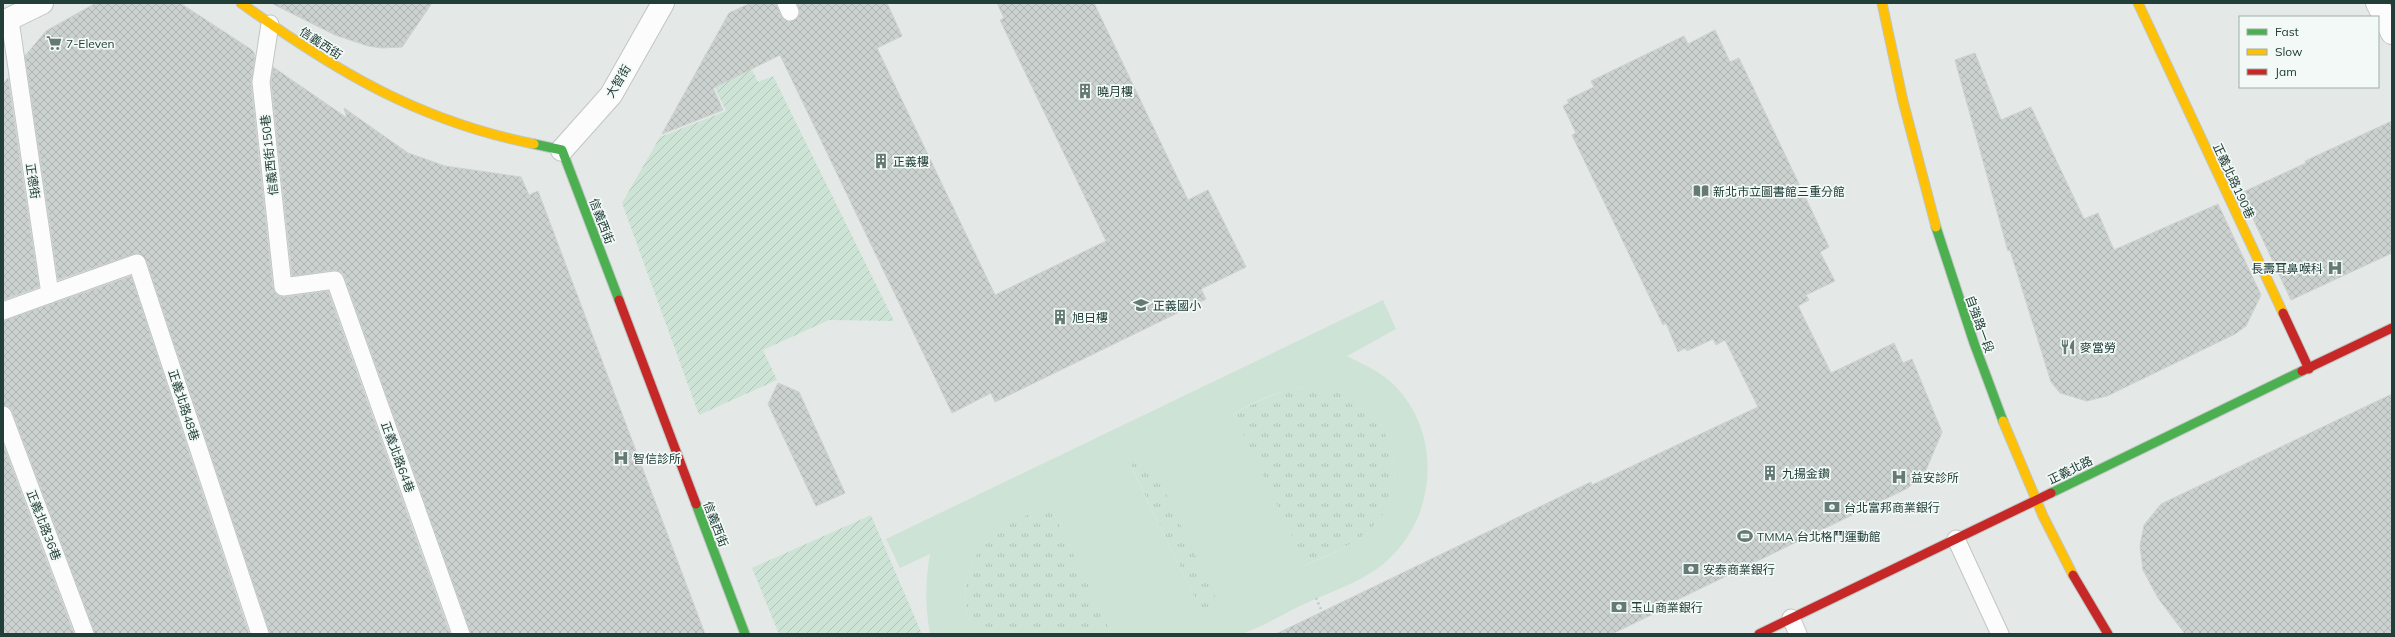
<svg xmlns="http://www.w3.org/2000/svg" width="2395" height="637" font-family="Mulish,'Noto Sans TC',sans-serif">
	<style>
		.grass { fill: url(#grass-tufts) }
		.garden { fill: url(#garden-furrows) }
		.pitch { fill: #cce3d5; fill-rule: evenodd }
		.building { fill: url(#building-cross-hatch); stroke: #cdd2d0 }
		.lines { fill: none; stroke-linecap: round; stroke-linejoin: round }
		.lane-casing { stroke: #c1c6c4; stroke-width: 19 }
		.street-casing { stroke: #c1c6c4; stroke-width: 24 }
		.fast-casing { stroke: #bfc7c4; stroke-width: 11 }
		.slow-casing { stroke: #bfc7c4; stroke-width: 11 }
		.jam-casing { stroke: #bfc7c4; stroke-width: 11 }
		.path { stroke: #c1cac7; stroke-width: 2.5; stroke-dasharray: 2 3; stroke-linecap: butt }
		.lane { stroke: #fbfcfb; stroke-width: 17 }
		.street { stroke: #fbfcfb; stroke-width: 22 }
		.fast { stroke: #4caf50; stroke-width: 9 }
		.slow { stroke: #ffc107; stroke-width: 9 }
		.jam { stroke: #c62828; stroke-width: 9 }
		.labels { text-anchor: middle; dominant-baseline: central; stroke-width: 3.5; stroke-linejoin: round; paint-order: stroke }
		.poi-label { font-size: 12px; fill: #213e38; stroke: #f2f9f6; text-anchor: start }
		.street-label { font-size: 12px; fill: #213e38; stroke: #f2f9f6 }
	</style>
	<defs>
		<pattern id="grass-tufts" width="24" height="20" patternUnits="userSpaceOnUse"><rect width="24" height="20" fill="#cce3d5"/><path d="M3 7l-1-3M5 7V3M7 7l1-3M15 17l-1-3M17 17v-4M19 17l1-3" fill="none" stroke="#afc4b8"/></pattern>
		<pattern id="garden-furrows" width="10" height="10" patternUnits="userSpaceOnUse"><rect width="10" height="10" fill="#cce3d5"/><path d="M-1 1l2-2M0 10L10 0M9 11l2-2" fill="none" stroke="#afc4b8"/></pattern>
		<pattern id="building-cross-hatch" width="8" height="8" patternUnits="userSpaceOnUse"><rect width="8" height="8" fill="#cbd1cf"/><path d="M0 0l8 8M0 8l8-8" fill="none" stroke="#aeb4b2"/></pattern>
	</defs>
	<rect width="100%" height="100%" fill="#e4e9e7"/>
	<g class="grass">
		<path d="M1321 386C1335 390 1349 393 1360 402 1397 431 1408 491 1374 526 1355 546 1329 554 1305 565L1233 414C1266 398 1283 387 1321 386Z"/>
		<polygon points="1148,456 1221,607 1203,615 1130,464"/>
		<path d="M1049 504 1112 634H974C958 601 964 557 995 534 1011 522 1031 513 1049 504Z"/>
	</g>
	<g class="garden">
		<polygon points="727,18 758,82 773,76 894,321 829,320 763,350 777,380 699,415 622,203 660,137 726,111 702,60"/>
		<polygon points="871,515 922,634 779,634 752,568"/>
	</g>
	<path class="pitch" d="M1383 300 1396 329 1347 356C1364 365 1382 372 1395 386 1441 433 1437 511 1392 556 1369 580 1332 591 1302 605 1287 612 1253 632 1239 634 1227 636 1212 634 1199 634 1170 634 1141 634 1112 634L1049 504C1031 513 1011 522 995 534 964 557 958 601 974 634H930C925 605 925 583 930 554L900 568 886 539ZM1321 386C1335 390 1349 393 1360 402 1397 431 1408 491 1374 526 1356 545 1329 555 1306 565L1233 414C1263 397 1286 387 1321 386ZM1148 456 1220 607 1203 615 1130 465Z"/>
	<g class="building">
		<polygon points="96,3 180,3 252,50 255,55 251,83 273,288 279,296 284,297 328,291 450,634 270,634 146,260 139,253 134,254 58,280 25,56 46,31"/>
		<polygon points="271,3 432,3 402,47 382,48 368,46 335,35"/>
		<polygon points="751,3 776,3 781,16 789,22 798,18 800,13 797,3 887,3 902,36 877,48 995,295 1106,241 1000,20 1004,18 997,3 1094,3 1188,200 1208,190 1246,267 1201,289 1206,299 995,402 991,393 952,413 780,55 713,88 723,110 662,134 729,13"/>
		<polygon points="1715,30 1730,62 1739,58 1829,247 1820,252 1835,281 1806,295 1809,300 1798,306 1831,373 1894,343 1903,363 1912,359 1942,432 1926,470 1908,488 1652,612 1653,614 1612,634 1276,634 1591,482 1592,485 1758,407 1725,340 1716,345 1713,339 1687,351 1685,348 1678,352 1666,323 1663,325 1572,135 1576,133 1563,106 1569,103 1567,100 1594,87 1591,81 1684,36 1688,44"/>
		<polygon points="1975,53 2001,120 2031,107 2084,219 2098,213 2114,250 2218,204 2261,295 2246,326 2235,334 2107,396 2087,401 2060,393 2051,382 2010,250 2008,251 1955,60"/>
		<polygon points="273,67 347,118 344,108 408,153 445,166 521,177 529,195 538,191 705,634 471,634 344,276 342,273 334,270 292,276 271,82"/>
		<polygon points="8,78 39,287 3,300 3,84"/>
		<polygon points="2392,121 2392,253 2291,300 2241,193 2306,163 2305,161"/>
		<polygon points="131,276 249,634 95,634 12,411 9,407 3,405 3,321"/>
		<polygon points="778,383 799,392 845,493 816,506 768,404"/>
		<polygon points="2392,394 2392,634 2185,634 2158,598 2143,570 2140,546 2144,525 2161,504"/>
		<polygon points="3,444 74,634 3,634"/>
	</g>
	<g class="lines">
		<defs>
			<g id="lane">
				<polyline points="786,3 790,12"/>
				<polyline points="270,24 261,82 283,287 335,280 461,634"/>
				<polyline points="50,294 137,263 260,634"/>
				<polyline points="3,311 50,294 10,20"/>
				<polyline points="3,415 85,634"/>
				<polyline points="1956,539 2000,634"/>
				<polyline points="1791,618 1798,634"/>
			</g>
			<g id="street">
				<polyline points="2377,3 2392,33"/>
				<polyline points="3,22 42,3"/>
				<polyline points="562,150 611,95 663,3"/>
			</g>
			<g id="fast">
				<polyline points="534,144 562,150 619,300"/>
				<polyline points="1936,227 1974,343 2003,421"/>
				<polyline points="2051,493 2302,371"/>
				<polyline points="696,504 745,634"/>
			</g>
			<g id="slow">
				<path d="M241 3C335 71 419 121 534 144"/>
				<polyline points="1882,3 1903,101 1936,227"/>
				<polyline points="2138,3 2283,313"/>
				<polyline points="2003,421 2043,516 2073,575"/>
			</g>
			<g id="jam">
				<polyline points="619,300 696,504"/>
				<polyline points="2283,313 2309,369"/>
				<polyline points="2302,371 2392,328"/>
				<polyline points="2073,575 2108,634"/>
				<polyline points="1759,634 2051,493"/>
			</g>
		</defs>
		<use href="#lane" class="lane-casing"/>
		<use href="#street" class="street-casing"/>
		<use href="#fast" class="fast-casing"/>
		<use href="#slow" class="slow-casing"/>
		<use href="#jam" class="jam-casing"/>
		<polyline class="path" points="1316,598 1332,634"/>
		<use href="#lane" class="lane"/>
		<use href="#street" class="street"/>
		<use href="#fast" class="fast"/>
		<use href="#slow" class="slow"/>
		<use href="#jam" class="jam"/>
	</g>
	<defs>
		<symbol id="supermarket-bare" viewBox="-9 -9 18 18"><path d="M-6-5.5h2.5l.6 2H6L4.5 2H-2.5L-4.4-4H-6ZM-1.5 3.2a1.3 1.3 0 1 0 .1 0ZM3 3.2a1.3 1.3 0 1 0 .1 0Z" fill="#657a75" stroke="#f2f9f6" stroke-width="2.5" paint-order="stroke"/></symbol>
		<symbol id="building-bare" viewBox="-9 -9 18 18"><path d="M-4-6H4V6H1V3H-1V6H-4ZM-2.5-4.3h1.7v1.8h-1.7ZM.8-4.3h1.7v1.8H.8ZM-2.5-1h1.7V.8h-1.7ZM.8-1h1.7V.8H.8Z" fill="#657a75" stroke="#f2f9f6" stroke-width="2.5" paint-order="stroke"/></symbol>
		<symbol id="library-bare" viewBox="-9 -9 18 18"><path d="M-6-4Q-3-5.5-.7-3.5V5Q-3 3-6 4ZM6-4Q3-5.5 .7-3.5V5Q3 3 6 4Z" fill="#657a75" stroke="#f2f9f6" stroke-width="2.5" paint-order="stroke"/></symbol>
		<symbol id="hospital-bare" viewBox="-9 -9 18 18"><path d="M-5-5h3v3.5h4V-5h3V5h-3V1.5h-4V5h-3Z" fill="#657a75" stroke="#f2f9f6" stroke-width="2.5" paint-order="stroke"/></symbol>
		<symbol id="school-bare" viewBox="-9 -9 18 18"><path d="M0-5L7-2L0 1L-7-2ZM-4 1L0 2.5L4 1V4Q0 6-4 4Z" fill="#657a75" stroke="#f2f9f6" stroke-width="2.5" paint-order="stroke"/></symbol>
		<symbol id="restaurant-bare" viewBox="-9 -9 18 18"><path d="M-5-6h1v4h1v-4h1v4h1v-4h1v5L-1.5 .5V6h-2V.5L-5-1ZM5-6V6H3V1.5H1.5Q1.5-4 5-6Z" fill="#657a75" stroke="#f2f9f6" stroke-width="2.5" paint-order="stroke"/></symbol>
		<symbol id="bank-bare" viewBox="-9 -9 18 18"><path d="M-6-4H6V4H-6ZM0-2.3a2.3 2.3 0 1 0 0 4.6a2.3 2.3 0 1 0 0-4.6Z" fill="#657a75" stroke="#f2f9f6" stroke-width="2.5" paint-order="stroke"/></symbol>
		<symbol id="stadium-bare" viewBox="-9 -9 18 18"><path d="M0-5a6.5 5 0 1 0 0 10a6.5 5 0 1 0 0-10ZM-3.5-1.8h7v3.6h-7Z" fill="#657a75" stroke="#f2f9f6" stroke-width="2.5" paint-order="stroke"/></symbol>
	</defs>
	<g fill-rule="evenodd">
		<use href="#supermarket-bare" x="43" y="32" width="22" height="22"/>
		<use href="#building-bare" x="1074" y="80" width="22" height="22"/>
		<use href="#building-bare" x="870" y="150" width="22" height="22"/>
		<use href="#library-bare" x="1690" y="180" width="22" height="22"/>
		<use href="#hospital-bare" x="2324" y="257" width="22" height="22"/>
		<use href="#school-bare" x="1130" y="294" width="22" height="22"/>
		<use href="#building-bare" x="1049" y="306" width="22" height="22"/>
		<use href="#restaurant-bare" x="2057" y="336" width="22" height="22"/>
		<use href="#hospital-bare" x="610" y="447" width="22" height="22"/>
		<use href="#building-bare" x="1759" y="462" width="22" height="22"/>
		<use href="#hospital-bare" x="1888" y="466" width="22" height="22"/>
		<use href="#bank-bare" x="1821" y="496" width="22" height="22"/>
		<use href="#stadium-bare" x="1734" y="525" width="22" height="22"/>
		<use href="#bank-bare" x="1680" y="558" width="22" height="22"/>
		<use href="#bank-bare" x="1608" y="596" width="22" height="22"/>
	</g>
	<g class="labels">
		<g class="poi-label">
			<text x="66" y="43">7-Eleven</text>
			<text x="1097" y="91">曉月樓</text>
			<text x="893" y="161">正義樓</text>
			<text x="1713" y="191">新北市立圖書館三重分館</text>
			<text x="2323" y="268" text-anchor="end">長壽耳鼻喉科</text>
			<text x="1153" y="305">正義國小</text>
			<text x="1072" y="317">旭日樓</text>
			<text x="2080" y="347">麥當勞</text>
			<text x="633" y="458">智信診所</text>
			<text x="1782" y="473">九揚金鑽</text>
			<text x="1911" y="477">益安診所</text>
			<text x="1844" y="507">台北富邦商業銀行</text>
			<text x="1757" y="536">TMMA 台北格鬥運動館</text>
			<text x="1703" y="569">安泰商業銀行</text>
			<text x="1631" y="607">玉山商業銀行</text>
		</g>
		<g class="street-label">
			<text transform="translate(321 43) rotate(33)">信義西街</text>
			<text transform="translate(618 81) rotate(-59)">大智街</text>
			<text transform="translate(269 155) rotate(-96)">信義西街150巷</text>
			<text transform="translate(33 181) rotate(82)">正德街</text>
			<text transform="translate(2234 181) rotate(65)">正義北路190巷</text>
			<text transform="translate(602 221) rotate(69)">信義西街</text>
			<text transform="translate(1980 324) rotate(70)">自強路一段</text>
			<text transform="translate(184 405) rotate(72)">正義北路48巷</text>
			<text transform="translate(398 457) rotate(70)">正義北路64巷</text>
			<text transform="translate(2070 470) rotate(-26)">正義北路</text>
			<text transform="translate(716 524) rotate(69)">信義西街</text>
			<text transform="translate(44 525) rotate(69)">正義北路36巷</text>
		</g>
	</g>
	<rect width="2395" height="637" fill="none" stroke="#213e38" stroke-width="8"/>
	<rect x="2239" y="16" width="140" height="72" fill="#f2f9f6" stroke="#9eaeaa"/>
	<rect x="2247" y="29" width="20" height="6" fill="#4caf50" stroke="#9eaeaa"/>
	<text x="2275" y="36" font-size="12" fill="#213e38">Fast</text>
	<rect x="2247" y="49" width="20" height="6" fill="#ffc107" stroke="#9eaeaa"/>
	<text x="2275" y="56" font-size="12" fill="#213e38">Slow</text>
	<rect x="2247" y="69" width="20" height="6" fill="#c62828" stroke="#9eaeaa"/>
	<text x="2275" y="76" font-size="12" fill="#213e38">Jam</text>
</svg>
